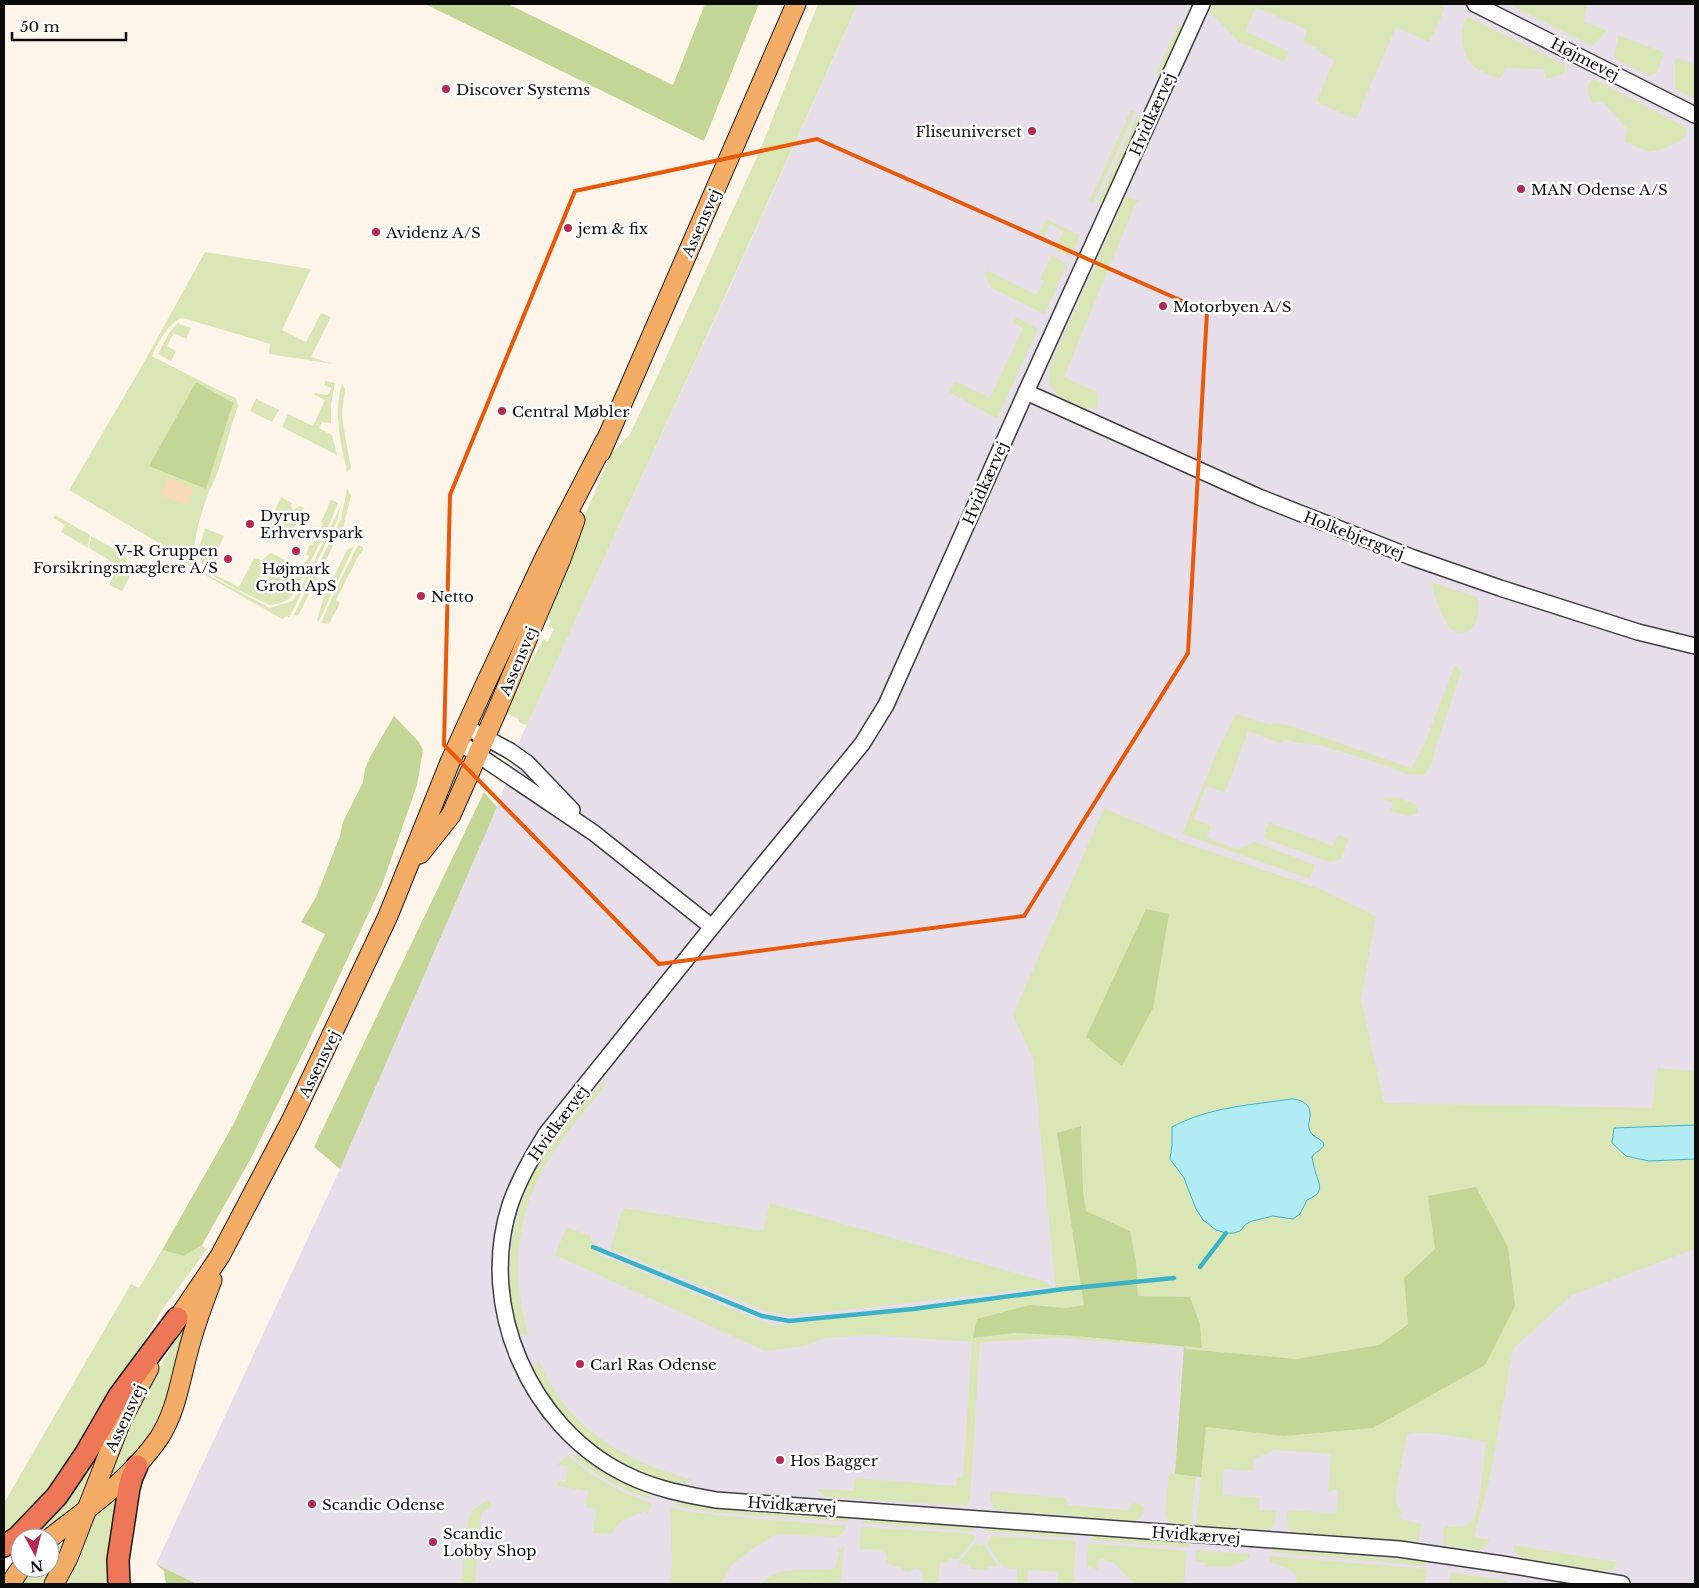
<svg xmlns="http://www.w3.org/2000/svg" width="1699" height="1588" font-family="'Libre Baskerville',serif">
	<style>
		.industrial { fill: #e6dfea }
		.green { fill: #dbe6b6; fill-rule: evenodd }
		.forest { fill: #c3d696 }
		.sand { fill: #f8dab9 }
		.water { fill: #b1ebf3; stroke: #3bb3c7 }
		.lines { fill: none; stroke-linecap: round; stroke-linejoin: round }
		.stream { stroke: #3bb3c7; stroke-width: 4.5 }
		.minor-casing { stroke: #3e3e3e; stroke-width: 18 }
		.major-casing { stroke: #1c1c1c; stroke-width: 21 }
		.highway-casing { stroke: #1c1c1c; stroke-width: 24 }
		.minor { stroke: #fff; stroke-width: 15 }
		.major { stroke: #f3ac66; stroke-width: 19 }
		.highway { stroke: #ee7758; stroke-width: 21 }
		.marked { fill: none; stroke: #e8590c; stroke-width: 4; stroke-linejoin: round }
		.poi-dot { fill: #b42a54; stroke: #fff; stroke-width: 2 }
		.labels { text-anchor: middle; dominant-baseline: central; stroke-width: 5; stroke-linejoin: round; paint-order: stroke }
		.street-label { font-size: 15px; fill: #0b0b0b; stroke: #fff }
		.poi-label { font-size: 15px; fill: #0b0b0b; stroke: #fff; text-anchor: start }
	</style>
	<rect width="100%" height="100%" fill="#fef5ea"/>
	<polygon class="industrial" points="858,4 1695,4 1695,1584 197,1584 156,1564 340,1169 380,1046 497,808 521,737 727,293"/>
	<g class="green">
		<path d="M818 4H858L722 303 527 725 520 723 518 719 507 713V712C515 686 532 664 543 639L548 641 554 629 548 626 551 620 548 619 573 543 611 454 630 434 658 375 760 150Z"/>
		<polygon points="1212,4 1333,4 1350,5 1361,4 1440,4 1444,7 1443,13 1429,42 1396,27 1356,119 1320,104 1317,100 1334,60 1320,53 1321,50 1303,42 1307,30 1256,7 1245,31 1289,52 1285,61 1282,61 1239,42 1210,12"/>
		<polygon points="1508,4 1587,4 1584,22 1606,30 1604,34 1592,46"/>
		<path d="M1469 17 1565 65V71L1562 74 1547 79 1543 69 1506 68 1500 79C1491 75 1479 71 1472 65 1462 55 1460 31 1465 20Z"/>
		<polygon points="1179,23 1181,30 1178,37 1162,72 1155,76"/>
		<polygon points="1618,35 1663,52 1664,54 1657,73 1650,76 1614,58"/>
		<polygon points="1678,58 1695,65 1695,99 1675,89 1675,59"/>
		<path d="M1594 79 1685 127 1687 130 1685 138 1663 149 1649 152 1625 142 1624 141 1628 130 1602 101 1592 103C1588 95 1584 84 1594 79Z"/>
		<polygon points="1131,110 1135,112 1093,204 1089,202"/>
		<polygon points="1138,114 1140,120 1105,200 1103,204 1097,204"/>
		<polygon points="1126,196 1141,201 1137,203 1134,207 1064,377 1097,392 1098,407 1089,409 1082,408 1057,395 1049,383 1050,366"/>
		<polygon points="1046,219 1080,235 1070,257 1055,249 1063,231 1050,224 1042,240 1037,237"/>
		<path d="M205 252 311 269 282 330 306 342 321 313 331 317 311 357 333 364 269 354 270 344 183 318C170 320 157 344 152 356L212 387 236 398 238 406C230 428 225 451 217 474 215 480 212 485 209 491 202 511 194 535 194 556L189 559 199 571 197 572 169 549 69 490 139 371Z"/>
		<polygon points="1052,255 1067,264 1048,307 1044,314 990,287 985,272 988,271 1037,295 1044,281 1040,279"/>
		<polygon points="1016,317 1038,329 997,419 949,392 955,381 990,398 1023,328 1013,323"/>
		<polygon points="178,323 191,328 186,339 174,333 167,346 176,351 171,361 158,354 169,333"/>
		<polygon points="325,381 335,383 331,404 331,423 322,422 319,428 332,435 337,455 282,427 288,414 313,426 325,400 314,395 315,393 327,395 329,394 331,388 324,385"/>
		<path d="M342 384 345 389 342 412 343 424 351 468 347 472C341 443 333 414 342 384Z"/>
		<polygon points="256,399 279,410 272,422 250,411"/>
		<polygon points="347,489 351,496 344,524 299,614 297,616 294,615 341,519"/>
		<polygon points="281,497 292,503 291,506 293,510 300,506 304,508 289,538 267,527"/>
		<path d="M331 500 338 503 330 523 295 592C290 600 279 605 270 605L236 589 204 571 199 548 205 528 224 536 208 571 239 587 254 558 262 560 271 553 303 569 309 556 306 554 310 544 315 546 313 544 323 523 321 522Z"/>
		<polygon points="341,505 337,521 289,618 287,616 282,619 205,575 206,574 270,608 293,601 301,588"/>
		<polygon points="55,515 90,535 88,548 61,532 65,525 53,518"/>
		<polygon points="91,536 125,555 130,576 122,591 109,585 119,566 89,548"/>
		<polygon points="358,545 363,547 363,550 359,555 336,600 340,603 329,624 321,623 335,591"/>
		<polygon points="354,546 319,621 317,620 324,596 347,550"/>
		<path d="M1432 582 1477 597C1483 615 1472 643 1451 629 1444 624 1432 590 1432 582Z"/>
		<polygon points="1455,665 1461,672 1437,743 1431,766 1424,775 1406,774 1384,765 1319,745 1299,743 1284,739 1282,744 1248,731 1225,793 1208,786 1205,788 1194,819 1211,826 1207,838 1237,849 1255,842 1315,865 1310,879 1182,834 1219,748 1236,714 1270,725 1274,723 1288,725 1411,768 1424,745"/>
		<polygon points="1396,797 1415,804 1419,813 1408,816 1390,811 1393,803 1383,799 1383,798"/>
		<path d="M1104 808 1188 844 1320 889 1376 916 1361 999 1384 1103 1652 1108 1657 1068 1695 1071V1249L1572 1295 1513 1349 1490 1477 1474 1537 1490 1540 1485 1548 1479 1550 1444 1545 1443 1530 1446 1526C1455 1527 1467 1528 1473 1520 1480 1510 1484 1457 1486 1442 1468 1439 1422 1429 1407 1435L1396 1491V1503L1401 1511 1400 1519 1421 1524 1419 1542 1291 1532 1288 1528 1287 1512 1291 1510 1336 1514 1338 1489 1328 1492 1331 1454 1274 1450 1254 1459 1253 1471 1224 1469 1222 1495 1260 1498 1259 1510 1276 1511 1274 1527 1265 1530 1196 1525 1206 1427 1284 1436 1373 1428 1485 1365 1429 1196 1435 1249 1404 1278 1408 1324 1379 1345 1297 1359 1185 1349 1183 1347 1058 1338 980 1342 970 1500 966 1506 826 1497 817 1489 854 1491 855 1478 956 1486 957 1477H963L972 1342 871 1335 826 1338 805 1346 765 1351 555 1255 567 1227 590 1236 596 1253 774 1326 1056 1292 1033 1059 1013 1015ZM1291 1099 1310 1115C1307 1127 1309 1136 1322 1140V1149L1315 1153 1312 1157 1317 1176 1320 1184 1315 1196C1302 1202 1308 1201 1302 1211 1300 1214 1295 1217 1293 1219L1273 1216 1261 1218 1246 1224 1209 1226C1195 1213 1193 1195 1184 1179 1180 1172 1174 1166 1170 1159L1172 1145 1171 1132 1243 1104 1256 1105ZM1081 1127 1083 1191 1086 1211 1130 1231 1136 1261 1138 1296 1202 1348 1076 1336 1014 1333 974 1338 1030 1305 1067 1308 1084 1305 1057 1134Z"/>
		<polygon points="1269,822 1333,846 1338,835 1349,839 1341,859 1330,862 1263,838"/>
		<path d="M603 1082 607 1084C584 1112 559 1140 541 1173 514 1224 512 1283 529 1337L519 1333C501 1277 510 1213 539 1163 556 1133 581 1108 603 1082Z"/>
		<polygon points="770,1203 1047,1282 1052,1287 790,1316 768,1312 610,1249 623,1208 763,1231"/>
		<polygon points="202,1245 207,1249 162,1310 67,1471 4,1540 4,1503 131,1284 139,1288 162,1250 184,1256"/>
		<path d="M184 1323 186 1324C176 1353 172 1384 160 1413 150 1437 132 1455 114 1473H112L140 1405Z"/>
		<path d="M538 1359C544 1372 550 1385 558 1396 590 1441 639 1466 691 1479L690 1482C679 1485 668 1481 657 1478 608 1462 552 1419 533 1370Z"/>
		<polygon points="101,1441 78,1502 35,1538 25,1538"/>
		<path d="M570 1454 579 1456 604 1473 648 1494 651 1499C624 1493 591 1472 570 1454Z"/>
		<path d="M567 1455C592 1477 621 1492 652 1504L648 1514 645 1511C634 1516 618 1519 614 1532L610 1534 593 1533 596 1509 586 1507 588 1491 557 1486V1481L566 1482 568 1466 557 1465Z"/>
		<polygon points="1169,1473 1196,1476 1191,1526 1170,1523 1165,1514"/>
		<path d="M991 1491 1066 1498 1068 1505 1124 1510 1128 1509 1133 1503 1141 1504 1144 1507C1144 1513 1141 1519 1135 1521L995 1510 990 1500Z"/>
		<polygon points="121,1494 113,1584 67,1584 79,1561 96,1515"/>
		<polygon points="488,1500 492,1506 481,1513 475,1584 461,1584 468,1523 471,1511"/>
		<polygon points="678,1502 709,1508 846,1518 849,1522 710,1512 672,1505 674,1503"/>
		<polygon points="670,1508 713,1515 847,1526 842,1534 836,1537 780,1534 771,1537 743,1556 730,1567 721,1584 669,1584 672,1563"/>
		<polygon points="867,1520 963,1526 972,1527 974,1529 973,1531 862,1523"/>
		<path d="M862 1527 972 1534 974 1536V1540L958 1559H949L948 1563H940L938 1584H922C923 1577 924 1572 918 1568L913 1569 910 1572 904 1571 901 1568 887 1563 886 1554C879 1547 870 1550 860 1549 861 1541 858 1533 862 1527Z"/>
		<polygon points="987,1528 1072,1535 1075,1538 988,1532"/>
		<polygon points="991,1536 1076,1541 1074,1572 1075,1584 1058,1584 1058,1572 1028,1570 1027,1583 1017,1582 1017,1569 1004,1568 1003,1564 1000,1564 987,1543"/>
		<polygon points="1094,1536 1189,1543 1189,1547 1089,1540"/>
		<polygon points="975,1543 979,1545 984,1544 998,1567 988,1566 987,1570 970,1569 970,1565 958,1563"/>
		<polygon points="1088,1543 1187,1551 1184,1584 1135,1584 1115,1564 1100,1558 1098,1570 1087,1566"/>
		<polygon points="60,1544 62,1544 50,1571 43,1584 22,1584 34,1568 50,1568 50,1553"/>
		<path d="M1514 1545 1616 1562C1616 1572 1607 1571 1599 1571L1519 1557 1514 1550Z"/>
		<path d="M844 1546 841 1584 811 1582V1584H761C778 1563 809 1573 832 1569L836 1566 839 1550Z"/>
		<polygon points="1275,1549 1423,1561 1427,1566 1270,1552"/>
		<polygon points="1196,1550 1250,1554 1250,1558 1231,1567 1205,1567 1205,1563 1195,1561"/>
		<polygon points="1271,1556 1427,1569 1425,1584 1297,1584 1295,1574 1290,1570 1271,1562 1269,1557"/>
		<polygon points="1451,1572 1507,1581 1506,1584 1449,1584"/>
	</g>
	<g class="forest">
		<polygon points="425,4 508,4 673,85 705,4 759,4 704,141"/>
		<polygon points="196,382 233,403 206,489 149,466"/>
		<polygon points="394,716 419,742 423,750 417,785 382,885 308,1043 250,1160 202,1245 184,1256 162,1250 233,1125 325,934 301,922 316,897 340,836 343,822 363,782 365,769 369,759"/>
		<polygon points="484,792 497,807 340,1169 314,1147"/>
		<polygon points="1146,909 1169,914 1153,1008 1122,1066 1086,1037"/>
		<polygon points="1081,1126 1083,1191 1086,1211 1130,1231 1136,1261 1138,1296 1190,1297 1200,1325 1202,1348 1076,1336 1014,1333 973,1338 977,1319 1030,1305 1067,1308 1084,1305 1057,1133"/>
		<polygon points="1476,1187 1508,1247 1515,1306 1485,1365 1373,1428 1284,1436 1206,1427 1201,1477 1175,1474 1184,1347 1185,1349 1297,1359 1379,1345 1408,1324 1404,1278 1435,1249 1428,1196"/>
		<polygon points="156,1564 197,1584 167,1584 165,1580 164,1571"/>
	</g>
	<polygon class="sand" points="167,478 194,488 187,505 161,496"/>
	<g class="water">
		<path d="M1291 1099C1301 1099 1311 1104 1310 1115 1310 1121 1307 1125 1310 1131 1313 1138 1321 1138 1324 1144 1322 1151 1315 1151 1312 1157 1313 1162 1314 1168 1316 1174 1321 1188 1323 1193 1307 1200L1300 1214 1293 1219 1273 1216 1252 1221 1246 1224 1240 1231 1234 1233H1226L1216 1230 1203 1220 1196 1209 1184 1178 1170 1159 1172 1145V1127C1209 1107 1251 1105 1291 1099Z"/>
		<polygon points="1695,1125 1695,1159 1649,1161 1626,1156 1612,1143 1614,1128"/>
	</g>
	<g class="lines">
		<g class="stream">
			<polyline points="593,1247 762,1316 789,1321 913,1309 1064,1289 1174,1278"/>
			<polyline points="1200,1267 1226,1233"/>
		</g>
		<defs>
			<g id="minor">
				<path d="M1202 4 1026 392 886 705 862 744 712 927 546 1134C532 1157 519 1179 510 1205 477 1307 530 1427 625 1474 655 1489 683 1494 716 1500L1399 1549 1502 1564 1622 1584"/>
				<polyline points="1475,4 1695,115"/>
				<polyline points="1026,392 1259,497 1411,557 1500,588 1638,632 1695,646"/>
				<polyline points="466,727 510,751 527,763 572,810"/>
				<polyline points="459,742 594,833 712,927"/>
			</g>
			<g id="major">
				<polyline points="601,452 796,4"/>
				<polyline points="420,854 451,815 498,708 561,559 575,520"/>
				<polyline points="170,1330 220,1256 291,1121 388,916 450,762 485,685 546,555 605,441"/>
				<path d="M50 1538C88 1508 131 1479 159 1438 176 1412 180 1381 188 1352 194 1327 203 1304 212 1280"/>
				<polyline points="10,1584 21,1568"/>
				<polyline points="54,1584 68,1558 122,1419 149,1368"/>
			</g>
			<g id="highway">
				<polyline points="4,1546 18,1537 57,1496 86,1453 119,1396 177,1318"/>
				<polyline points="119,1584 118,1560 129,1488 132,1477 137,1466"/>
			</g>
		</defs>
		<use href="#minor" class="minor-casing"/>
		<use href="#major" class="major-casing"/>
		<use href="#highway" class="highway-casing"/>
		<use href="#minor" class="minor"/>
		<use href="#major" class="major"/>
		<use href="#highway" class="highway"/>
	</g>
	<path class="marked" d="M817 139 1207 312 1188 653 1024 916 659 964 444 745 450 495 575 191Z"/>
	<g class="poi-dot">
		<circle cx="446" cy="89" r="5"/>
		<circle cx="1032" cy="131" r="5"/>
		<circle cx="1521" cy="189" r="5"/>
		<circle cx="568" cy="228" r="5"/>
		<circle cx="376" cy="232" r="5"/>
		<circle cx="1163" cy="306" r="5"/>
		<circle cx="502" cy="411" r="5"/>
		<circle cx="250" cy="524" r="5"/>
		<circle cx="296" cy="551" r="5"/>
		<circle cx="228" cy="559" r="5"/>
		<circle cx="421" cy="596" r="5"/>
		<circle cx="580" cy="1364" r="5"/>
		<circle cx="780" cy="1460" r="5"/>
		<circle cx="312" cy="1504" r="5"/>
		<circle cx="433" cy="1542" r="5"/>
	</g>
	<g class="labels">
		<g class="street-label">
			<text transform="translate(1585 59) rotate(27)">Højmevej</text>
			<text transform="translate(1152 114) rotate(-66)">Hvidkærvej</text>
			<text transform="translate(701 223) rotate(-66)">Assensvej</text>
			<text transform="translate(985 483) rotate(-66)">Hvidkærvej</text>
			<text transform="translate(1354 535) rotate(21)">Holkebjergvej</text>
			<text transform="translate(518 661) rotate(-67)">Assensvej</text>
			<text transform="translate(319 1064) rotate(-64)">Assensvej</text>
			<text transform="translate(558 1123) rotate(-54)">Hvidkærvej</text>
			<text transform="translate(125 1418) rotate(-65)">Assensvej</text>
			<text transform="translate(792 1505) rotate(4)">Hvidkærvej</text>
			<text transform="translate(1196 1535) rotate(4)">Hvidkærvej</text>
		</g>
		<g class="poi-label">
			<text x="456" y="89">Discover Systems</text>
			<text x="1022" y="131" text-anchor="end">Fliseuniverset</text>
			<text x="1531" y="189">MAN Odense A/S</text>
			<text x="578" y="228">jem &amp; fix</text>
			<text x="386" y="232">Avidenz A/S</text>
			<text x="1173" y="306">Motorbyen A/S</text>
			<text x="512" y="411">Central Møbler</text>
			<text x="260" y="515">Dyrup<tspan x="260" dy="17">Erhvervspark</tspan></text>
			<text x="218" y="550" text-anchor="end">V-R Gruppen<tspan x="218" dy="17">Forsikringsmæglere A/S</tspan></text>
			<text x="296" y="568" text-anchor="middle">Højmark<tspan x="296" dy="17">Groth ApS</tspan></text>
			<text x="431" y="596">Netto</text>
			<text x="590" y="1364">Carl Ras Odense</text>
			<text x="790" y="1460">Hos Bagger</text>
			<text x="322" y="1504">Scandic Odense</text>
			<text x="443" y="1533">Scandic<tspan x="443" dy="17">Lobby Shop</tspan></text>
		</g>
	</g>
	<rect width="1699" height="1588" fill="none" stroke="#0b0b0b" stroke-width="10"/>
	<g transform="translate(35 1553) rotate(173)"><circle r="24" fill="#ffffff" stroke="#9d9d9d"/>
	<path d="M0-4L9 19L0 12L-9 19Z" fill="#b42a54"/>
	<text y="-8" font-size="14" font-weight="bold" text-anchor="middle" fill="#0b0b0b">N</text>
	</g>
	<path d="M12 32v8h114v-8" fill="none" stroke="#0b0b0b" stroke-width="2.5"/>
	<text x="20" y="32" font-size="15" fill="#0b0b0b" stroke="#ffffff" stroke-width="4" paint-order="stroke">50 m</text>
</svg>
